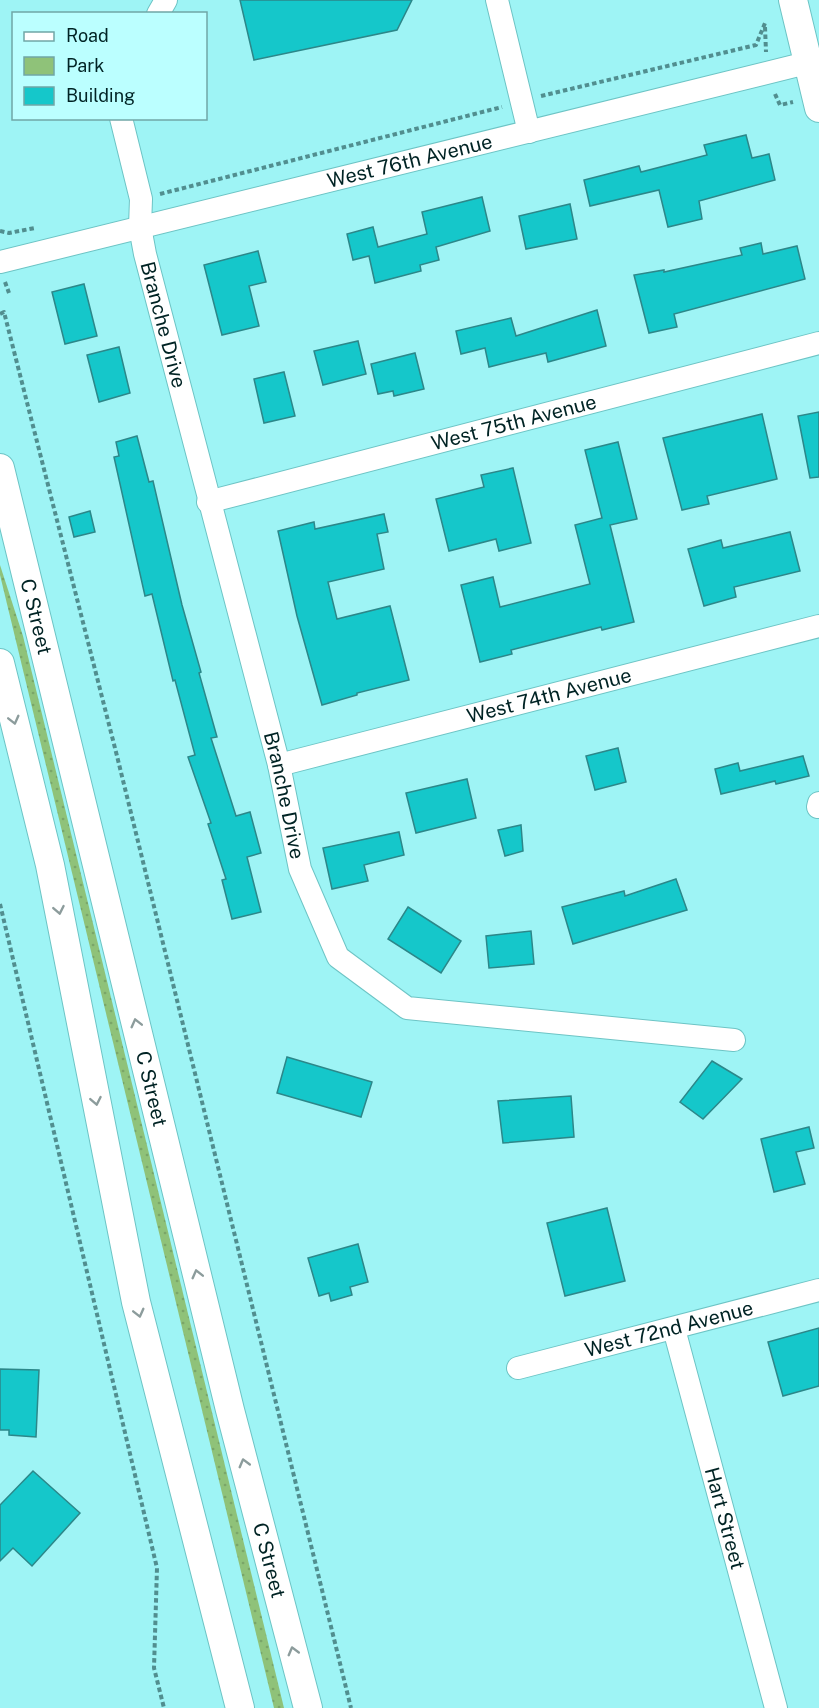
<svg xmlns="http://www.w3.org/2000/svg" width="819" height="1708" font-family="'Public Sans',sans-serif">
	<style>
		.green { fill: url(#green-dots) }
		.building { fill: #15c7ca; stroke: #2c8789; stroke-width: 1.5 }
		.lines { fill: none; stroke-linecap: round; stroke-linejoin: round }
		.minor-casing { stroke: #6dc4c5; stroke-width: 24 }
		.major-casing { stroke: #6dc4c5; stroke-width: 30 }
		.path { stroke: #518e8f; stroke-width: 4; stroke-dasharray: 4.5 3; stroke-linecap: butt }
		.minor { stroke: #fff; stroke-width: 22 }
		.major { stroke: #fff; stroke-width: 28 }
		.oneway { stroke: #8c9c9c }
		.labels { text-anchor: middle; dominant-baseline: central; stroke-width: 5; stroke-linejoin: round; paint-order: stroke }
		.street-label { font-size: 20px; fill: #002324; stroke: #bff }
	</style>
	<defs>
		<pattern id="green-dots" width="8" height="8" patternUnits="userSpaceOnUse" patternTransform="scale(1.5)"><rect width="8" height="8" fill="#8fc279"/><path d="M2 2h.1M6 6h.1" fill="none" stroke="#7aa668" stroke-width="1.8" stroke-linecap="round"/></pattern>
	</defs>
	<rect width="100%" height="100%" fill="#9ef4f5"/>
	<polygon class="green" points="0,565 23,636 284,1708 274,1708 0,575"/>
	<g class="building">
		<polygon points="240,0 412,0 397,30 254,60"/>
		<polygon points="746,135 752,158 769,154 775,180 699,201 702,219 668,227 659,190 590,206 584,180 639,166 641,172 707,155 704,145"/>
		<polygon points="482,197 490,231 436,247 439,260 420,265 421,271 375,283 369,256 353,260 347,234 373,227 378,247 427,234 422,212"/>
		<polygon points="570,204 577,239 526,249 519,216"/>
		<polygon points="761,243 763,254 797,246 805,279 674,314 677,327 649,333 634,275 664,270 664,272 742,255 740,248"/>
		<polygon points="258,251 266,282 249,286 259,326 222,335 204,265"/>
		<polygon points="84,284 97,336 65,344 52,292"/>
		<polygon points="597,310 606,346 548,362 546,353 489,367 485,348 461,354 456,331 511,318 516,336"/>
		<polygon points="358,341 366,374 323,385 314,351"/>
		<polygon points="119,347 130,393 99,402 87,355"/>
		<polygon points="415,353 424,389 394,396 393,391 378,394 371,364"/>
		<polygon points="284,372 295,416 264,423 254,379"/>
		<polygon points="819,412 819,477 810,478 798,416"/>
		<polygon points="762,414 777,479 707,496 709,504 682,510 663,438"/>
		<polygon points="137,436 149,482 153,481 182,605 201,672 199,673 217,737 211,738 236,816 250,812 261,853 247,857 261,912 232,919 222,880 226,879 208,824 211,823 188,757 195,755 175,680 173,681 152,594 145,596 114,457 119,456 116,442"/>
		<polygon points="618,442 637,519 610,525 634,622 602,630 601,627 511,650 512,654 480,662 461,585 493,577 500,607 590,584 575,525 602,518 585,450"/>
		<polygon points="513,468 531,543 499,551 496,539 449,551 436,499 484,487 481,475"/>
		<polygon points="90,511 95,532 74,537 69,517"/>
		<polygon points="384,514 388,532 377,534 384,569 328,582 337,619 390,606 409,680 357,693 357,695 322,705 297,616 278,531 314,522 315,529"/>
		<polygon points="790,532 800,571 734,587 736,597 704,606 688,549 721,540 723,548"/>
		<polygon points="618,748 626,782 595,790 586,756"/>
		<polygon points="803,756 809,776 776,784 775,781 721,794 715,769 738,763 740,771"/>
		<polygon points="467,779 476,818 416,833 406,793"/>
		<polygon points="521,825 523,851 505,856 498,830"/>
		<polygon points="399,832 404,855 364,865 368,881 332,889 323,848"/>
		<polygon points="676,879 687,910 573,944 562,907 624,891 625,896"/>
		<polygon points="408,907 461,941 441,973 388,939"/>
		<polygon points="531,931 534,964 489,968 486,936"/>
		<polygon points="287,1057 372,1082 361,1117 277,1093"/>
		<polygon points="712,1061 742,1079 703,1119 680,1102"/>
		<polygon points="571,1096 574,1137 503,1143 498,1101"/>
		<polygon points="809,1127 814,1148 796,1152 805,1184 774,1192 761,1139"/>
		<polygon points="607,1208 625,1281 565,1296 547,1223"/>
		<polygon points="358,1244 368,1282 350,1287 352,1295 331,1301 329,1293 319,1296 308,1258"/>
		<polygon points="819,1328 819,1386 783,1396 768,1342"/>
		<polygon points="0,1369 39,1370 36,1437 9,1435 9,1430 0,1430"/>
		<polygon points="33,1471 80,1513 32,1566 13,1548 0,1561 0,1505"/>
	</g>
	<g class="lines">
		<defs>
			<g id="minor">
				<polyline points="497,0 529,132"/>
				<polyline points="158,14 166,0"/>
				<path id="s1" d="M121 118 141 199 140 227 145 254 279 765 300 869 338 957 407 1008 734 1040"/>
				<path id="s2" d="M0 262 819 60"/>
				<path id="s3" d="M208 502 819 343"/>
				<path id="s4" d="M279 765 819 626"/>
				<polyline points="818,807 819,803"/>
				<path id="s5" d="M674 1329 776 1708"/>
				<path id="s6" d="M518 1368 819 1290"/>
			</g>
			<g id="major">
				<polyline points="793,0 819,108"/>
				<path id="s7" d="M0 468 230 1410 308 1708"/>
				<polyline points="0,663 50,865 136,1302 240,1708"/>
			</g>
		</defs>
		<use href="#minor" class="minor-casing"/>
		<use href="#major" class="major-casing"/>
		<g class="path">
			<polyline points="765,27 766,52"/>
			<polyline points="775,94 780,105 793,102"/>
			<polyline points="541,96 756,45 765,23"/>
			<polyline points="160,194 502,107"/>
			<polyline points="0,231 9,233 35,228"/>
			<polyline points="5,282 9,293"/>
			<polyline points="0,314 4,312 117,756 351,1708"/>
			<polyline points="0,904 157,1568 154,1668 164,1708"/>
		</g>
		<use href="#minor" class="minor"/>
		<use href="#major" class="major"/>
	</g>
	<defs><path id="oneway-chevron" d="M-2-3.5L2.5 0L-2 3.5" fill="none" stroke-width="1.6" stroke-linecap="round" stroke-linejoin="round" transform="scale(1.5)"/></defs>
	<g class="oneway">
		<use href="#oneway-chevron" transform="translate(14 720) rotate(76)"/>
		<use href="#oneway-chevron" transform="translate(59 910) rotate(79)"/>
		<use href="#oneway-chevron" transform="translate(136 1023) rotate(-104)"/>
		<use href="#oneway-chevron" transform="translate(96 1101) rotate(79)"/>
		<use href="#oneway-chevron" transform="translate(197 1274) rotate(-104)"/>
		<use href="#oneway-chevron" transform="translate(139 1313) rotate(76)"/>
		<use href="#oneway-chevron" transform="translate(244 1463) rotate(-105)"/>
		<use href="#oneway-chevron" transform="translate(293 1651) rotate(-105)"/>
	</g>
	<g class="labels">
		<g class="street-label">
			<text stroke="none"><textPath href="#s2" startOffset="422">West 76th Avenue</textPath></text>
			<text stroke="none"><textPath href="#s1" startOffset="212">Branche Drive</textPath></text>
			<text stroke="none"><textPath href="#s3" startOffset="316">West 75th Avenue</textPath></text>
			<text stroke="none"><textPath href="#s7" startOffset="153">C Street</textPath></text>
			<text stroke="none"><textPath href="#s4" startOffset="279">West 74th Avenue</textPath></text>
			<text stroke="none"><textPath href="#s1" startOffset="698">Branche Drive</textPath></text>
			<text stroke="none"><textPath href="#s7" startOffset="639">C Street</textPath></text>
			<text stroke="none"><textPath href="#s6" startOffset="156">West 72nd Avenue</textPath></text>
			<text stroke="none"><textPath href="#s5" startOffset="196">Hart Street</textPath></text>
			<text stroke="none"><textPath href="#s7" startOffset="1125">C Street</textPath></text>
		</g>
	</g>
	<rect x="12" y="12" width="195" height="108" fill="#bbffff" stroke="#70a7a7" stroke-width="1.5"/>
	<rect x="24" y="32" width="30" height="9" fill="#ffffff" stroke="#70a7a7" stroke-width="1.5"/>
	<text x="66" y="42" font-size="18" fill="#002324">Road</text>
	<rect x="24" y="57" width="30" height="18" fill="#8fc279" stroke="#70a7a7" stroke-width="1.5"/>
	<text x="66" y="72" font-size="18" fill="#002324">Park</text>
	<rect x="24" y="87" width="30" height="18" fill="#15c7ca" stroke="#70a7a7" stroke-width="1.5"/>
	<text x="66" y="102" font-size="18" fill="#002324">Building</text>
</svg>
